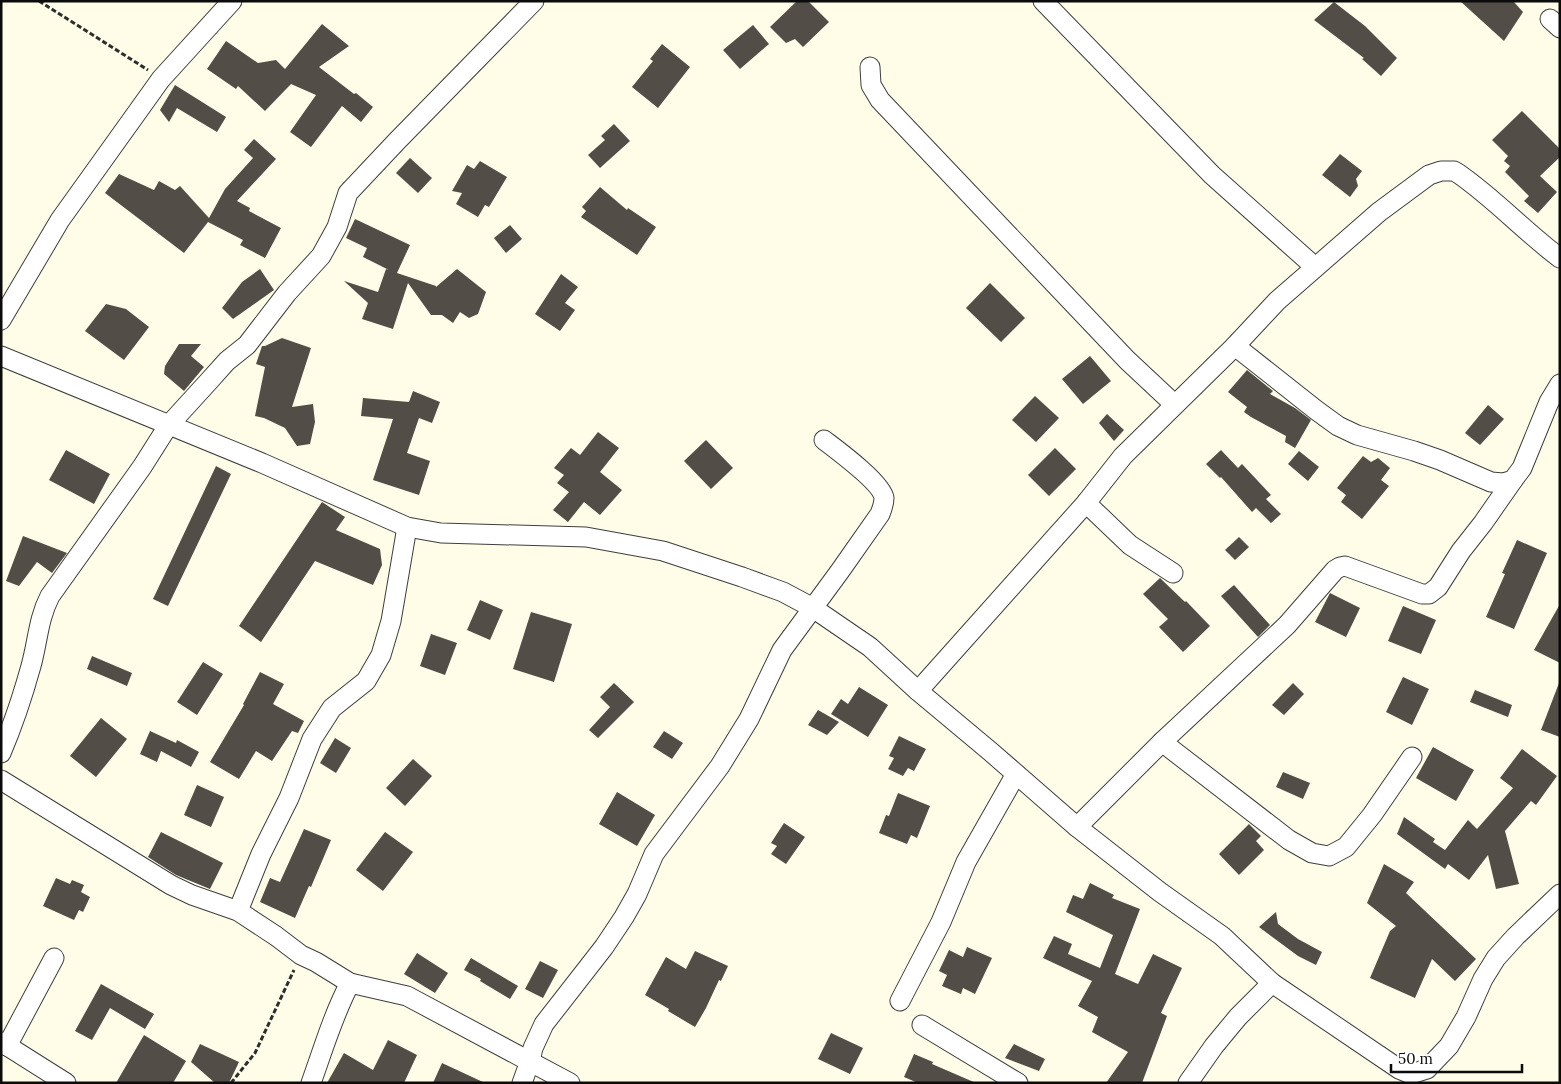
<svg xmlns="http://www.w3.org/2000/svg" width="1561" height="1084" font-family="Lora,serif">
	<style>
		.building { fill: #534d47 }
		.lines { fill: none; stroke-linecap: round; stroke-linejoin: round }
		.minor-casing { stroke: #3e3e3e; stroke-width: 21 }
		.path { stroke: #2d2d2d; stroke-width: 3; stroke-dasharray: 5 2.5; stroke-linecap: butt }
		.minor { stroke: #fff; stroke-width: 19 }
	</style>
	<rect width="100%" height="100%" fill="#fffde8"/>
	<g class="building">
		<polygon points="797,1 808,1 829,22 803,47 795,39 786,43 770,27"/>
		<polygon points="1460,1 1513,1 1523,12 1504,41"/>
		<polygon points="1334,2 1365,26 1397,58 1381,76 1362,59 1364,58 1314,20"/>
		<polygon points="322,24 349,46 319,67 354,94 356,93 373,107 361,122 342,106 311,147 290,132 316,95 291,84 265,111 238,86 236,89 207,69 226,41 258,63 276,60 285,69"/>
		<polygon points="753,25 769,44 740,69 723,50"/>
		<polygon points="662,44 690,67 658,108 632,87 653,61 650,59"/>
		<polygon points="175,85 226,117 217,132 177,108 169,122 160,110"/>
		<polygon points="1522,111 1560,149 1560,157 1540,176 1557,192 1538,213 1524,201 1529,196 1505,172 1510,166 1504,161 1508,156 1492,140"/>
		<polygon points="614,124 630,141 600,168 588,155 605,140 601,136"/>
		<polygon points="254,139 276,159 237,201 250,208 249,211 281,228 265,258 240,245 243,240 208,222 184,253 105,193 119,174 154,190 159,181 175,190 180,186 209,218 225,189 253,158 244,150"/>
		<polygon points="1340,154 1362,171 1356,179 1358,186 1350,197 1322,175"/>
		<polygon points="410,158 432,178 418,193 396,173"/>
		<polygon points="480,161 507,177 489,207 485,205 478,217 456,204 462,193 452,191 467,165 474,169"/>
		<polygon points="600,187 627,210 628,208 656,227 637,255 581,217 586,211 582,207"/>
		<polygon points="355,219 410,245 397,273 436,286 436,287 457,269 486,292 478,314 469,318 460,312 453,323 442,315 431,315 408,283 393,329 362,319 368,303 344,281 378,292 386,269 389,270 363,257 367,248 346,238"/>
		<polygon points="510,225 522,239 506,253 494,238"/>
		<polygon points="260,269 274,290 233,319 222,308 242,282"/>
		<polygon points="561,274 578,287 565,303 575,310 560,331 535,314"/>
		<polygon points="990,283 1025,318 1001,342 966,308"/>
		<polygon points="106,304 126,309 149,327 124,360 85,331"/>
		<polygon points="282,338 311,348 292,407 313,404 315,422 310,444 297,446 285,428 264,418 255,416 265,367 256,364 262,346 265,346"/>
		<polygon points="179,344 201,344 191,356 204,367 184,391 164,374 165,366"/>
		<polygon points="1090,356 1111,381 1083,404 1062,379"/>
		<polygon points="1247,370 1273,391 1270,394 1295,408 1311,420 1295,448 1285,442 1286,436 1251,417 1244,412 1247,407 1228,392"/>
		<polygon points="413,391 440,402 432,423 419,418 407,453 430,461 419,495 373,480 393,419 361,416 363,398 409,402"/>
		<polygon points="1035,396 1059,418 1036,442 1012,420"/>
		<polygon points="1488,405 1504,419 1480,445 1465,433"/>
		<polygon points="1107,414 1124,430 1114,441 1099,423"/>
		<polygon points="598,432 619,448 600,472 622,490 600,515 584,502 568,522 553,510 569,492 557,483 564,475 554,468 571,448 580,455"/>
		<polygon points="706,440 733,468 711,489 684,461"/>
		<polygon points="1055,448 1076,469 1049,496 1028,475"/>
		<polygon points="66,450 110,474 94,504 49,480"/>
		<polygon points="1221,450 1238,468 1242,464 1271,495 1266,499 1281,514 1271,523 1256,508 1252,512 1221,477 1220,478 1206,464"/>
		<polygon points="1299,451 1319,467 1308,481 1288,464"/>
		<polygon points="1363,456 1371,462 1378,458 1390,468 1381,480 1389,486 1362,519 1341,502 1346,495 1337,488"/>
		<polygon points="216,466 231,474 168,606 153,599"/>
		<polygon points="322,502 345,517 336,530 380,549 382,565 373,585 315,561 261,642 239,626"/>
		<polygon points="23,536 67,553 52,573 37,562 19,586 6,581"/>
		<polygon points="1239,537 1249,547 1235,560 1225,550"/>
		<polygon points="1517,540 1547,553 1514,629 1486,617 1505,574 1502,573"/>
		<polygon points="1160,578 1185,602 1186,601 1210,626 1183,652 1159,627 1168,619 1143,594"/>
		<polygon points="1234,585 1270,625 1258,637 1221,596"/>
		<polygon points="1330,593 1360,608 1346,637 1315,622"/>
		<polygon points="480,600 503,610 490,640 467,630"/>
		<polygon points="1560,604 1560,663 1534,650"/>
		<polygon points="1403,606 1436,620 1421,654 1388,641"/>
		<polygon points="531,612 572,624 554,682 513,669"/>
		<polygon points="431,634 457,643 445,675 420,666"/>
		<polygon points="92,656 132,673 127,686 87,669"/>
		<polygon points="203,662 223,674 197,715 177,702"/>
		<polygon points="260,672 284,684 273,704 304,721 298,733 292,731 272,761 256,751 239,779 210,762 244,705 243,704"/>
		<polygon points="1403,677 1429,689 1412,725 1386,712"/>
		<polygon points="614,683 634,702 598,738 589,730 610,707 600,697"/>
		<polygon points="1293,683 1304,694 1284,715 1272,705"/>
		<polygon points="1559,683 1560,684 1560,737 1541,730"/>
		<polygon points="859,687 888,705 868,737 831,714 841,699 848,704"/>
		<polygon points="1475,690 1512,705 1508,717 1470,702"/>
		<polygon points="818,710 839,722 827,735 808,725"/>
		<polygon points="101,718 127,739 96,777 70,756"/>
		<polygon points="150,731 176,743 177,740 199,752 191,767 161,751 157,762 140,754"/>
		<polygon points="664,731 683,743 672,759 653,747"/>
		<polygon points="899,736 926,749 914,771 908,768 903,776 888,769 894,758 889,756"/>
		<polygon points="335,738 351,748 336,773 320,763"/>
		<polygon points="1433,747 1474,770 1456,801 1416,778"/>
		<polygon points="1522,749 1557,776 1536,805 1531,801 1505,831 1519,884 1496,889 1488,855 1469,880 1448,864 1445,869 1397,834 1404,817 1435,839 1433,842 1445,850 1468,820 1477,829 1513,788 1500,778"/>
		<polygon points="413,759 432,776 405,806 386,788"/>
		<polygon points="1283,772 1310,783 1303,799 1276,787"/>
		<polygon points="197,785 224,797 211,827 184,815"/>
		<polygon points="617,792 655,815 637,846 599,824"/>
		<polygon points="898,793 930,806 917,838 911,835 907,844 879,833 886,815 889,816"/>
		<polygon points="784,823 805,837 786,864 771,854 777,846 771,843"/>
		<polygon points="1249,824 1261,836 1256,841 1264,850 1239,875 1219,854"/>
		<polygon points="304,829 331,840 311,887 309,886 295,918 260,902 270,878 280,882"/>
		<polygon points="161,832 223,863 210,889 176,875 148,857"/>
		<polygon points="385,832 413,852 383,891 356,870"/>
		<polygon points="1384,864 1414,882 1406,893 1476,959 1455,981 1432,959 1415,998 1370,978 1390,931 1396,926 1367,903"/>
		<polygon points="56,878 70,884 72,880 84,885 81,892 90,897 83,912 79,910 74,920 43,906"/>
		<polygon points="1090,883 1114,895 1112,898 1140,909 1115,974 1138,984 1153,954 1182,968 1161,1013 1167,1016 1142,1083 1106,1083 1128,1052 1092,1032 1098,1017 1078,1006 1092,981 1043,958 1054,936 1072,944 1068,954 1100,968 1113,935 1066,912 1073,895 1083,899"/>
		<polygon points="1276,912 1278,924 1298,939 1322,952 1316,965 1298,956 1259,927"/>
		<polygon points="967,947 992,958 975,994 963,988 961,994 942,986 947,975 939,971 949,950 963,957"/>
		<polygon points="695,951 728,966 721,981 719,980 706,1008 695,1027 668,1011 669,1009 645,995 666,957 686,969"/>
		<polygon points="417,953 448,973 435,993 404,974"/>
		<polygon points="471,958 518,986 510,999 480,981 481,979 464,970"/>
		<polygon points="540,961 558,970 543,998 525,989"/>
		<polygon points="101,984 154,1014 145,1029 110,1008 92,1040 75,1031"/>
		<polygon points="831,1033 863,1048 850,1074 818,1059"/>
		<polygon points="144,1035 186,1061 173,1083 116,1083"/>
		<polygon points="388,1040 417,1055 404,1083 327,1083 344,1053 373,1070"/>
		<polygon points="200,1044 239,1062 229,1083 215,1083 191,1062"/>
		<polygon points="1014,1044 1045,1059 1039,1071 1005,1058"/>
		<polygon points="914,1054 933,1062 932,1064 976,1083 918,1083 904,1077"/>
		<polygon points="442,1063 485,1083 433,1083"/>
	</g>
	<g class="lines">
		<defs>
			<g id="minor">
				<polyline points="1043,1 1212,175 1315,267"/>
				<polyline points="1550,19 1560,28"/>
				<polyline points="870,67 871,85 880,100 1127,360 1174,404"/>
				<polyline points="1,320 60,220 161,79 232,1"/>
				<polyline points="1235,346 1316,410 1338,426 1357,435 1414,451 1440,460 1491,482 1503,483 1513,480 1522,468 1549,402 1560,384"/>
				<polyline points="1,356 262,463 407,527 441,533 586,537 663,551 742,577 783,592 813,608 870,647 918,691 991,752 1077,827 1160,892 1222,936 1272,983 1399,1069 1411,1074 1427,1069 1449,1046 1466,1017 1483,979 1496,958 1516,936 1560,894"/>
				<polyline points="1086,503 1130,545 1173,573"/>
				<path d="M918 691 1086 503 1123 456 1235 346 1277 301 1379 212 1429 175 1441 171H1454L1459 174C1495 199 1525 232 1560 258"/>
				<polyline points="1162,742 1289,840 1312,853 1329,856 1346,847 1372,815 1412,757"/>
				<path d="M1 753C13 725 23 695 31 666 38 641 38 619 50 596L142 467 168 426 209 381 227 361 247 345 287 293 321 256 337 227 348 193 397 141 534 1"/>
				<path d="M1 780 171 885 192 895 238 911 276 936 301 955 316 962 350 983C333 1015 323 1050 311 1083"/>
				<polyline points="1077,827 1162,742 1287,625 1335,570 1340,567 1345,566 1422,594 1429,594 1438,587 1461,551 1483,523 1513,480"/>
				<polyline points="238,911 261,854 289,798 312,739 332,708 366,681 381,655 391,621 407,527"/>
				<polyline points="350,983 407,996 570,1083"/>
				<polyline points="900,1001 941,922 966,862 1016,774"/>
				<polyline points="922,1025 1018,1083"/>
				<polyline points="1,1042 66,1083"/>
				<polyline points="7,1046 54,958"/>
				<path d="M522 1083 530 1061 533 1048 544 1024 604 947 624 917 637 894 654 854 720 766 749 719 782 650 840 571 880 514C882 509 884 504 884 498 882 483 837 450 824 440"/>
				<polyline points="1188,1083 1214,1046 1238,1017 1272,983"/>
			</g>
		</defs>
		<use href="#minor" class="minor-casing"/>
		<g class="path">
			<polyline points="39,1 148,70"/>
			<polyline points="231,1083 255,1053 294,970"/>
		</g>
		<use href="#minor" class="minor"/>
	</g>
	<rect width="1561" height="1084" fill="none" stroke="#0b0b0b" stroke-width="5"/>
	<path d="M1391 1064v8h131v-8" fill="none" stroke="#0b0b0b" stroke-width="2.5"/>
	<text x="1398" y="1064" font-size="15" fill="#0b0b0b" stroke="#ffffff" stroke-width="4" paint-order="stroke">50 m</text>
</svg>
